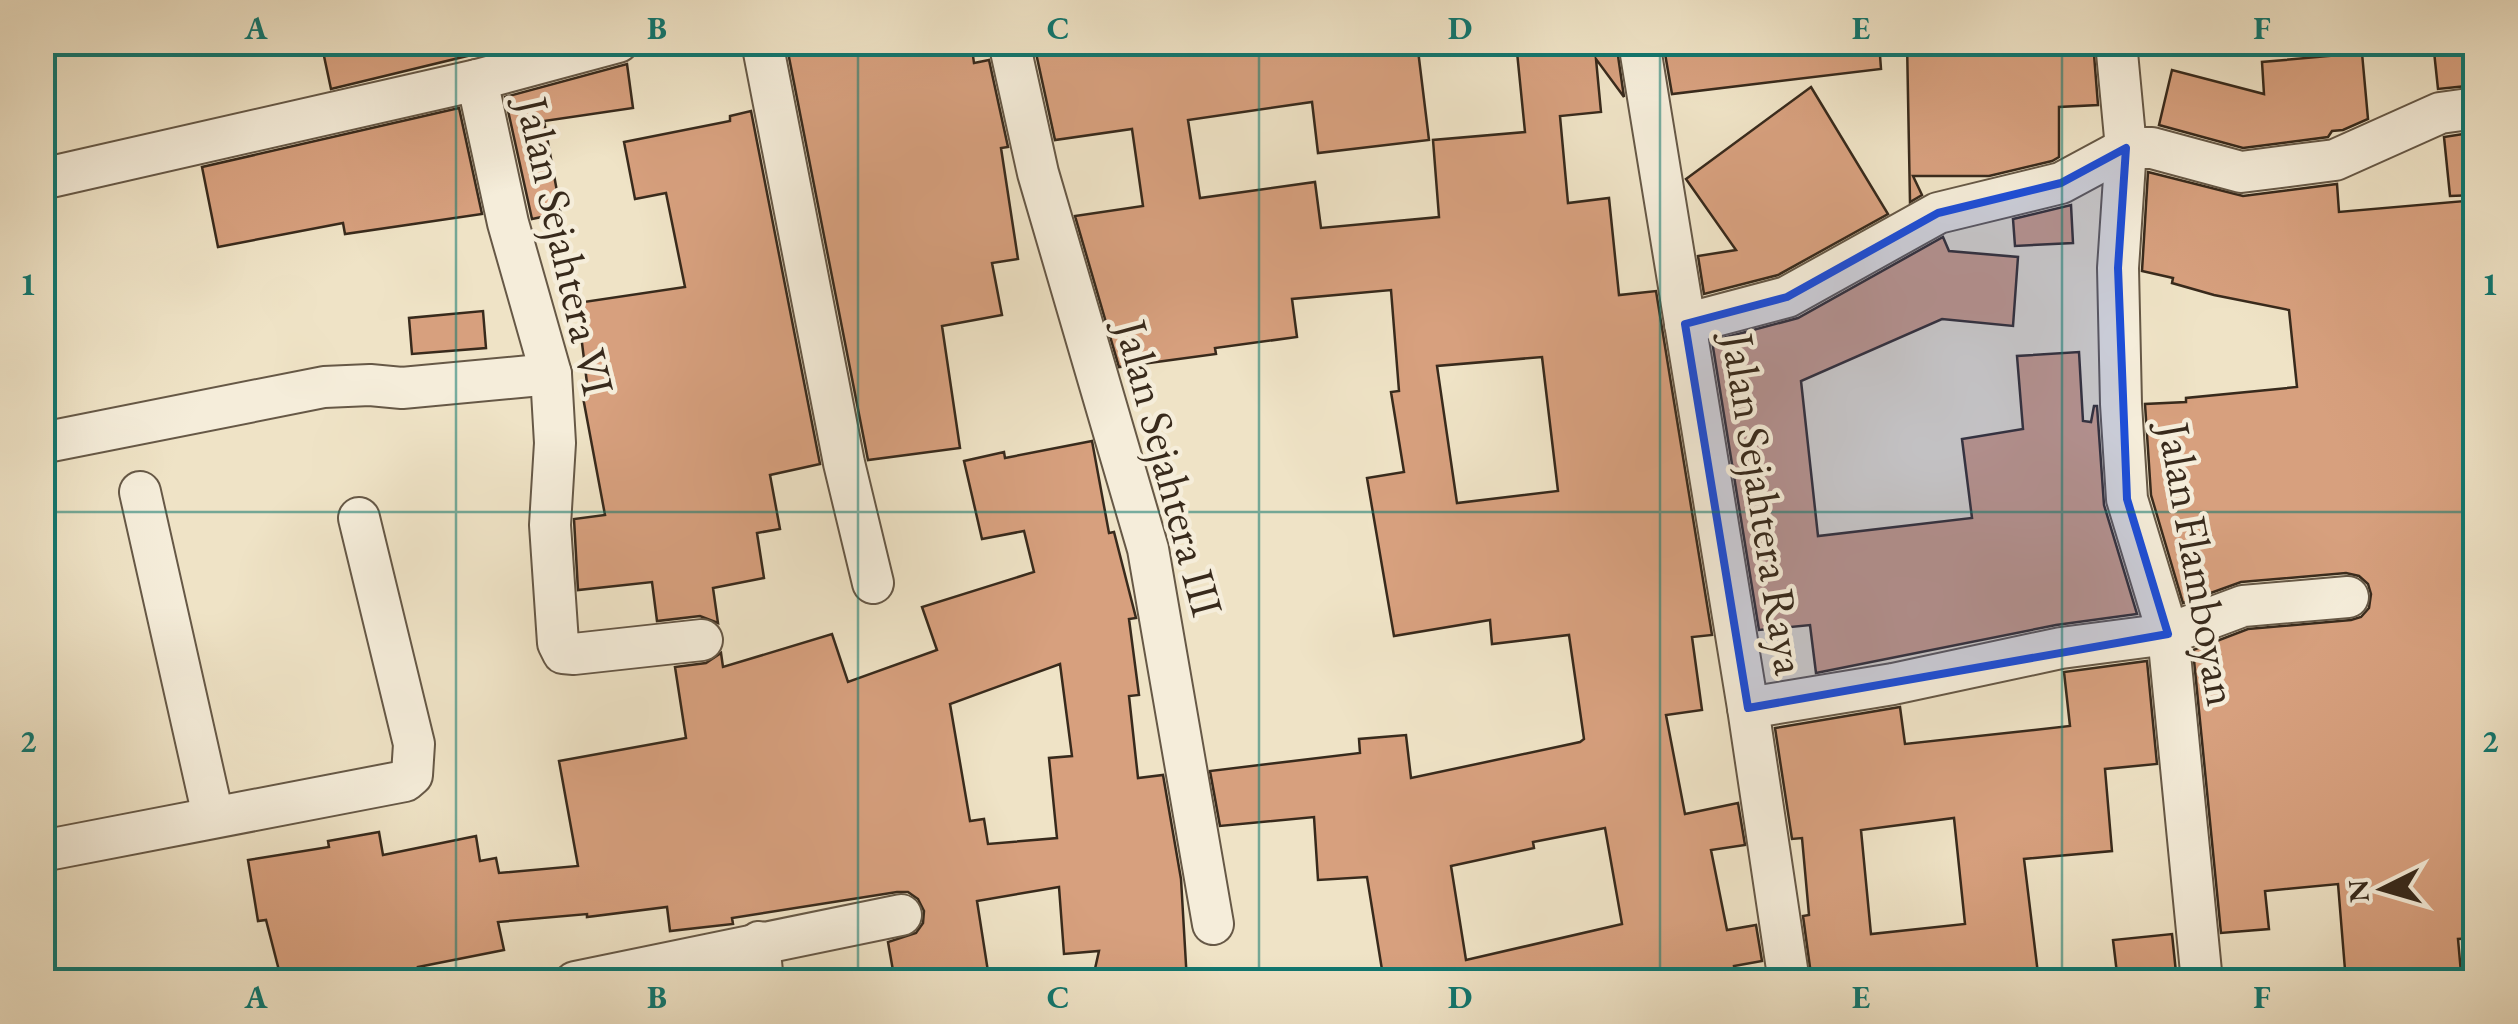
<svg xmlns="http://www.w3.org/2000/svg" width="2518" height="1024" font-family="'EB Garamond',serif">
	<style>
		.building { fill: #d7a07e; stroke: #382a1c; stroke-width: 2.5; fill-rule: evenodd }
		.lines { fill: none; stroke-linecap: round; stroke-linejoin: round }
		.street-casing { stroke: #665846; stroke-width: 44 }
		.street { stroke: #f5edda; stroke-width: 40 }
		.marked { fill: #1d4ed8; fill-opacity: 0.2; stroke: #1d4ed8; stroke-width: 8; stroke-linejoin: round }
		.grid { fill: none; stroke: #0f766e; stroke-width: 2.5; stroke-opacity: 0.55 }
		.labels { text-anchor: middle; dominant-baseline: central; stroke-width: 9; stroke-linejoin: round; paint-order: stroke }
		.street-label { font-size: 45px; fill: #382a1c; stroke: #f5edda }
		.neatline { fill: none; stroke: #0f766e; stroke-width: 4 }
		.grid-label { font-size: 32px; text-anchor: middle; font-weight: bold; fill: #0f766e }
	</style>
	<rect width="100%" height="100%" fill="#efe3c6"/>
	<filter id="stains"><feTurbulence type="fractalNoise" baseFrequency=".002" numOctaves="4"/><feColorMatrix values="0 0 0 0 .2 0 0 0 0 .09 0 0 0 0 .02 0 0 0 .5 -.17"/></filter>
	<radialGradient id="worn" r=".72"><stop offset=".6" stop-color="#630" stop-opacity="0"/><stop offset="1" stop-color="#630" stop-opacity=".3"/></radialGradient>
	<g class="building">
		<polygon points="321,42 525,42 331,89"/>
		<polygon points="786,42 971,42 974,63 989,60 1008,147 1001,148 1018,259 992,263 1002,315 942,326 960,448 868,460"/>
		<path d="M1109 42H1417L1429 140 1318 153 1312 102 1188 120 1200 198 1315 182 1321 228 1439 217 1433 140 1525 132 1516 42H1616L1624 97 1596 59 1601 112 1560 116 1568 203 1609 198 1619 295 1656 291 1712 635 1692 637 1702 710 1666 715 1685 814 1738 803 1745 845 1711 850 1727 930 1756 925 1762 961 1734 966 1736 982H1384L1367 877 1318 880 1314 817 1220 826 1210 771 1360 753 1359 739 1406 735 1411 778 1580 742 1584 739 1569 635 1492 644 1490 620 1394 636 1367 478 1404 472 1391 392 1399 391 1391 290 1292 299 1297 337 1215 348 1216 354 1119 367 1075 216 1143 206 1132 129 1055 140 1036 53ZM1542 357 1558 491 1457 503 1437 366ZM1605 828 1622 924 1466 960 1451 866 1534 848 1533 842Z"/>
		<polygon points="1663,42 1879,42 1881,69 1672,94"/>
		<polygon points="1907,42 2093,42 2098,105 2059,107 2059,157 2052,161 1989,176 1913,176 1922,195 1910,202"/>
		<polygon points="2433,42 2476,42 2476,85 2438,89"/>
		<polygon points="2362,53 2368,119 2343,130 2332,131 2328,137 2243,148 2159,125 2172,70 2264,94 2262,62"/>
		<polygon points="627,64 633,108 544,121 561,213 532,219 505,97"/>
		<polygon points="1811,87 1888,214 1778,275 1704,294 1698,256 1736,250 1686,179"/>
		<polygon points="459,108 482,214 345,234 343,223 218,247 202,167"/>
		<polygon points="751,111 820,464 770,475 780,529 757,533 764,578 713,588 718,623 700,616 657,621 652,582 578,590 574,519 605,515 582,392 588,391 577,303 685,287 666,193 635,199 624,142 730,121 730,116"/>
		<polygon points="2476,132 2476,195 2450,196 2444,137"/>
		<polygon points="2148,172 2243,196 2337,184 2339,212 2476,200 2476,341 2465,342 2476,439 2476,938 2458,939 2461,973 2346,982 2338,884 2265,891 2269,929 2221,933 2193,650 2248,629 2351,620 2361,617 2369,608 2371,594 2368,584 2359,576 2346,573 2241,582 2183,603 2151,495 2145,404 2186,402 2186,398 2297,387 2289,310 2214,295 2172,283 2173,278 2142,271"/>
		<polygon points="2071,205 2073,243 2015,246 2013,219"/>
		<polygon points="1943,237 1949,251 2018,257 2013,326 1942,319 1801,381 1818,536 1972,518 1962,439 2023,429 2017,356 2079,352 2083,421 2091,422 2094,406 2097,406 2104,505 2137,614 2056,625 1816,673 1810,625 1759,630 1712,341 1798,318"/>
		<polygon points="483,311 486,348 412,354 409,318"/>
		<path d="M1092 441 1109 533 1114 532 1136 618 1129 619 1139 695 1129 696 1138 778 1163 775 1181 879 1187 982H1092L1099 951 1064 954 1059 887 977 901 989 978 966 982H895L888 942 916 933 923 923 924 911 918 899 908 892H897L732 918 733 924 670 931 667 907 587 917V914L498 922 504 950 418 967 421 982H282L266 920 258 921 248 860 329 847 328 841 379 832 383 855 476 836 480 861 496 858 499 873 578 866 559 761 686 738 675 667 706 663 721 653 723 667 832 634 848 682 937 650 922 607 1034 572 1024 531 982 539 964 461 1004 452 1005 458ZM1060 664 1072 756 1049 758 1057 838 988 844 984 819 970 821 950 704Z"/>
		<path d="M2147 661 2157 764 2105 769 2112 851 2024 859 2039 982H1812L1803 916 1809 915 1802 838 1792 839 1775 728 1900 707 1905 744 2070 726 2064 672ZM1954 818 1965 924 1871 934 1861 830Z"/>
		<polygon points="2172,934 2177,982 2118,982 2113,940"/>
	</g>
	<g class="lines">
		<defs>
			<g id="street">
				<polyline points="762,42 844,463 873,583"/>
				<polyline points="1009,42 1038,173 1148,549 1213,924"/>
				<polyline points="1639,42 1748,708 1789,982"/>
				<polyline points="2116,42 2126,148 2118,268 2121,404 2127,499 2168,634 2202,982"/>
				<polyline points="477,80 508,223 551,374 555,443 550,525 558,643 563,653 574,654 702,640"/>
				<polyline points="42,179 477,80 618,42"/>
				<polyline points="1685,324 1787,297 1938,213 2061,183 2126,148 2152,148 2241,172 2335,160 2440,113 2476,108"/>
				<polyline points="42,443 324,387 370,385 402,388 551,374"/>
				<polyline points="140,492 213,816"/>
				<polyline points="1748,708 1893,684 2061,648 2168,634 2243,606 2348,597"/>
				<polyline points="42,851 405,781 412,775 414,744 359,518"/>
				<polyline points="759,942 763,982"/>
				<polyline points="575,982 901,915"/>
			</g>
		</defs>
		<use href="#street" class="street-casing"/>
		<use href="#street" class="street"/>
	</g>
	<path class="marked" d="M2126 148 2118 268 2127 499 2168 634 1748 708 1685 324 1787 297 1938 213 2061 183Z"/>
	<path class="grid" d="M456 42V982M858 42V982M1259 42V982M1660 42V982M2062 42V982M42 512H2476"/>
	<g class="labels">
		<g class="street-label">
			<text transform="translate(566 246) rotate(77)">Jalan Sejahtera VI</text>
			<text transform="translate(1170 468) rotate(75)">Jalan Sejahtera III</text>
			<text transform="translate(1765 504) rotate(81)">Jalan Sejahtera Raya</text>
			<text transform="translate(2199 564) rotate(80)">Jalan Flamboyan</text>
		</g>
	</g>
	<rect width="2518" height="1024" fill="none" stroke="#efe3c6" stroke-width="110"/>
	<g transform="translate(2383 889) rotate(265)" stroke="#f5edda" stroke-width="8" paint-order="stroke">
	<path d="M0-8L18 38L0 25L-18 38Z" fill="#382a1c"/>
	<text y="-15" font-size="28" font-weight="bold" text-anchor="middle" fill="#382a1c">N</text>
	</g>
	<rect x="55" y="55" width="2408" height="914" class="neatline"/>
	<g class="grid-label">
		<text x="256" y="39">A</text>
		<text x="657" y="39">B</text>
		<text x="1058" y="39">C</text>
		<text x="1460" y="39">D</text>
		<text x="1861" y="39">E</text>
		<text x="2262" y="39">F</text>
		<text x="28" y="295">1</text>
		<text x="2490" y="295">1</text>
		<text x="28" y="752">2</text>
		<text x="2490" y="752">2</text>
		<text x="256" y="1008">A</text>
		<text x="657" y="1008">B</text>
		<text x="1058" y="1008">C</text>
		<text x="1460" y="1008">D</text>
		<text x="1861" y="1008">E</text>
		<text x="2262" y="1008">F</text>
	</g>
	<rect width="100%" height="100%" filter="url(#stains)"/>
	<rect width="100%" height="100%" fill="url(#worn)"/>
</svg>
